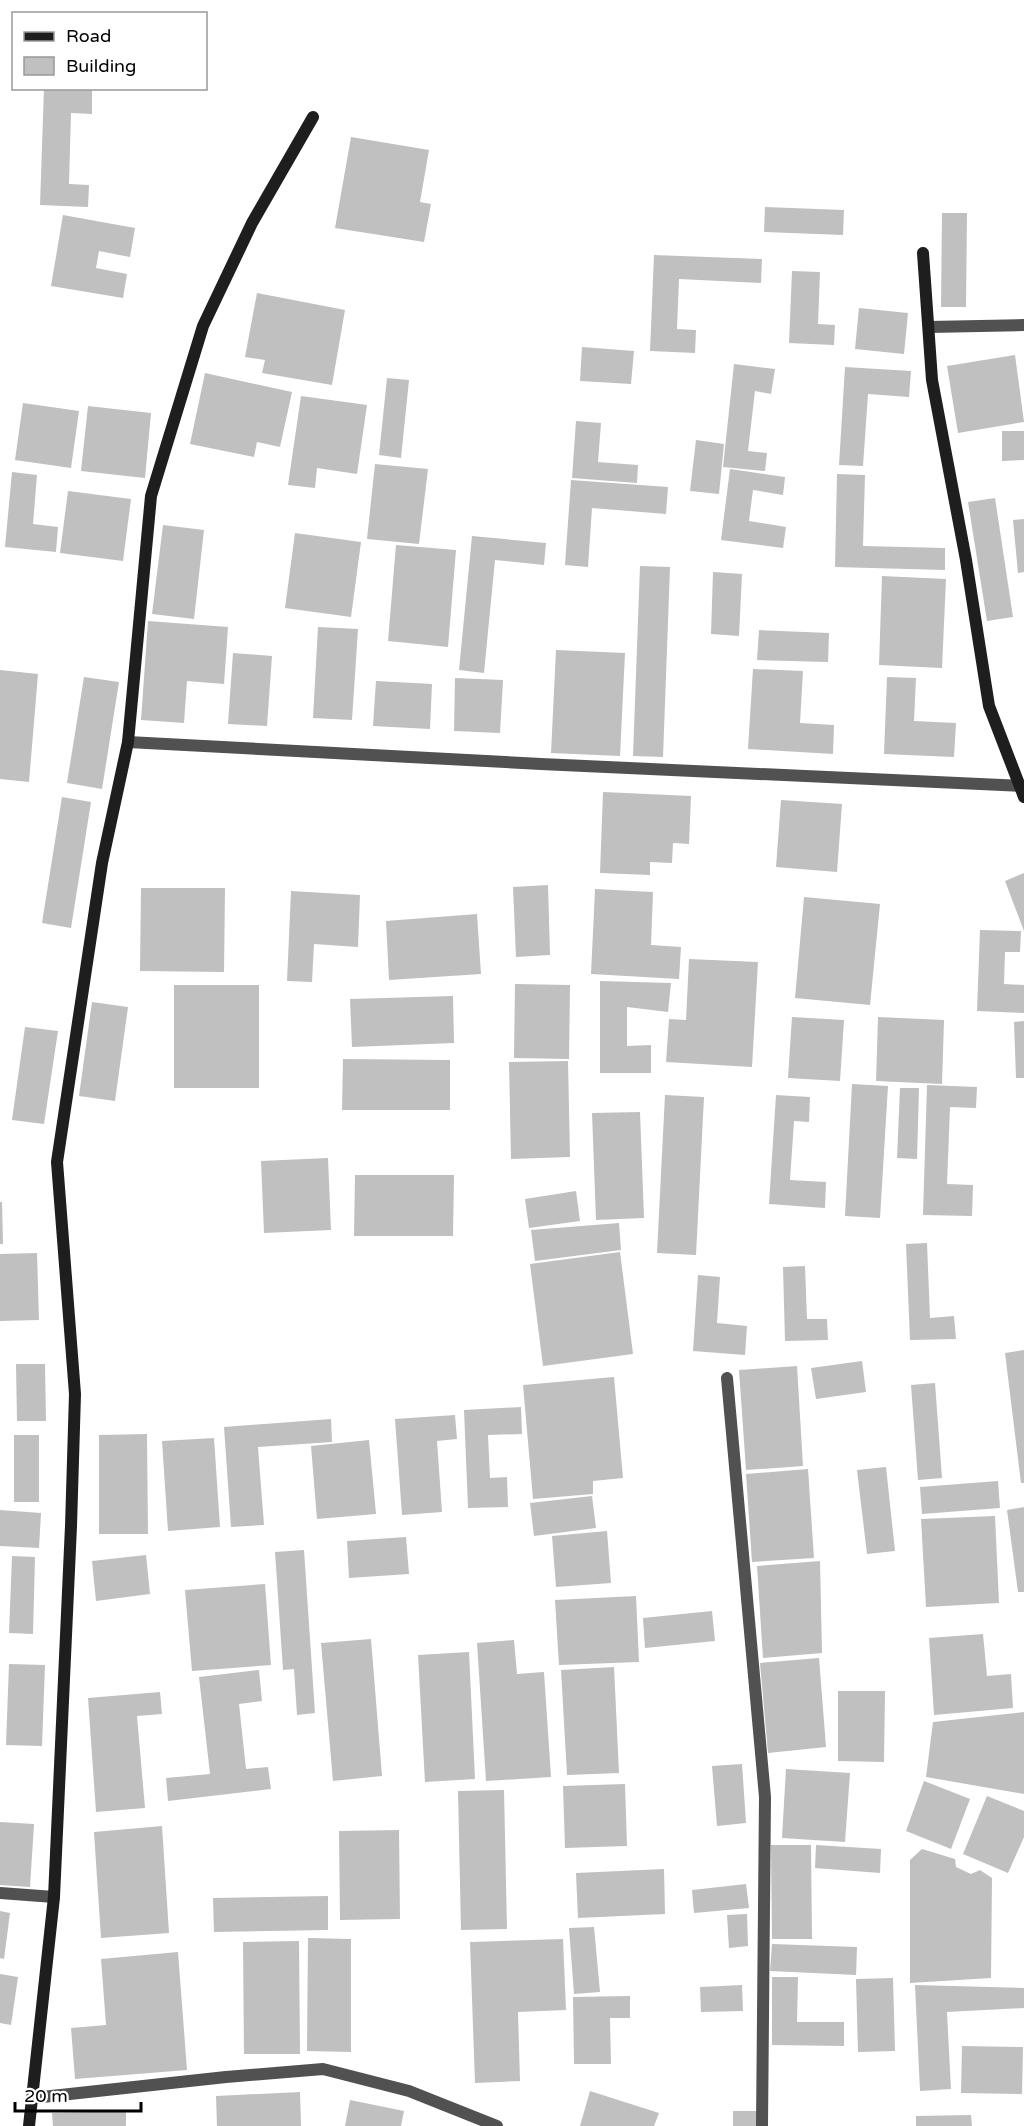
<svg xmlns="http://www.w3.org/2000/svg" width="1024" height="2126" font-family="'Varela Round',sans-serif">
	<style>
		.building { fill: #c0c0c0 }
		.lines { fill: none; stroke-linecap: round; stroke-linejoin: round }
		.street { stroke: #515151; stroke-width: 12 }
		.secondary { stroke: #1e1e1e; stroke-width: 12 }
	</style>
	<rect width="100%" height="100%" fill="#fff"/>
	<g class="building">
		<polygon points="44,88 92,88 92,114 71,113 69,184 89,185 88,207 40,205"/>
		<polygon points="351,137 429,150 420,202 431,204 424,242 335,228"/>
		<polygon points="765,207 844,210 843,235 764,232"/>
		<polygon points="942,213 967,213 966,307 941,307"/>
		<polygon points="63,215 135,228 130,257 99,251 96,268 127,274 123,298 51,286"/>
		<polygon points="654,255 762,259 761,283 679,279 677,329 696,330 695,353 650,351"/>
		<polygon points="792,271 820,272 818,324 835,325 834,345 789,343"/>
		<polygon points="257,293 345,310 332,385 262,373 265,360 245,357"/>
		<polygon points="859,308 908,313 904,354 855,349"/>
		<polygon points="582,347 634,351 631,384 580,381"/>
		<polygon points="1015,355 1024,422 958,433 947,366"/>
		<polygon points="734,364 775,369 771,394 755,391 748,451 767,453 765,471 723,467"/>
		<polygon points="845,367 911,371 909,397 868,394 863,466 839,465"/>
		<polygon points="205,373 292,392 280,447 257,442 254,457 190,444"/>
		<polygon points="387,378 409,380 401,458 379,455"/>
		<polygon points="301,396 367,405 357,474 317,468 315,488 288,485"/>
		<polygon points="23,403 79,411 71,468 15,460"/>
		<polygon points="88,406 151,413 145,478 81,471"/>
		<polygon points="576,421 601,423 598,462 638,465 637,483 572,478"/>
		<polygon points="1002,431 1024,431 1024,460 1002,461"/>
		<polygon points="696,440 724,444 719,494 690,491"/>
		<polygon points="375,464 428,469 419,544 367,539"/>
		<polygon points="730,469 785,477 783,495 753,490 749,521 786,527 783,548 721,540"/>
		<polygon points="12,472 37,475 33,524 58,527 56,552 5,547"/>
		<polygon points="837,474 865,475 863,546 945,548 945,570 835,567"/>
		<polygon points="571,480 668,487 666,514 592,508 588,567 565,565"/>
		<polygon points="68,491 131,499 123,561 60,553"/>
		<polygon points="995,498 1013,617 987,621 968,502"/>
		<polygon points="1024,519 1024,572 1018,573 1013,520"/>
		<polygon points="163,525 204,530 194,619 152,614"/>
		<polygon points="295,533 361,542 351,617 285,608"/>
		<polygon points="472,536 546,543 544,565 495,560 484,673 459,670"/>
		<polygon points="396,545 456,550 448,647 388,641"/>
		<polygon points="640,566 670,567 663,757 633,756"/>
		<polygon points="713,572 742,574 739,636 711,634"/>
		<polygon points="882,576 946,579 942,668 879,665"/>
		<polygon points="148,621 228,627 224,684 187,681 184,723 141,720"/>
		<polygon points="318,627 358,629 352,720 313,718"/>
		<polygon points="759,630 829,633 828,662 757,660"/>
		<polygon points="556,650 625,653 620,756 551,753"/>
		<polygon points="233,653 272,656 267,726 228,724"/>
		<polygon points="753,669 803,671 800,723 834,725 833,754 748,749"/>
		<polygon points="0,670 38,674 29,782 0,779"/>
		<polygon points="84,677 119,682 102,789 67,783"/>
		<polygon points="887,677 916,678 914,721 956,723 954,757 884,754"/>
		<polygon points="455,678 503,680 500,733 454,731"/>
		<polygon points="376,681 432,684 430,729 373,726"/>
		<polygon points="603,792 691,796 689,844 673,843 672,863 650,862 650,875 600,873"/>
		<polygon points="62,797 91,802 71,928 42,923"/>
		<polygon points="781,800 842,804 837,872 776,867"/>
		<polygon points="1024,873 1024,931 1005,881"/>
		<polygon points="548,885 550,955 516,957 513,887"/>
		<polygon points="141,888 225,888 224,972 140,971"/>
		<polygon points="595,889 653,892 651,945 681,947 679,979 591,974"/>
		<polygon points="291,891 360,895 358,947 314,944 312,982 287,981"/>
		<polygon points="804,897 880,904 870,1005 795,998"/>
		<polygon points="477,914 481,974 389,980 386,921"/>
		<polygon points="980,930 1021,931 1020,952 1005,952 1004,984 1024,985 1024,1013 977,1011"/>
		<polygon points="689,959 758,962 752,1067 666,1062 669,1019 686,1020"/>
		<polygon points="600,981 671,983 668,1012 627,1007 627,1046 651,1045 651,1073 600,1073"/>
		<polygon points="515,984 570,985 569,1059 514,1058"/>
		<rect x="174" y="985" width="85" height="103"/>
		<polygon points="453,996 454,1043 352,1047 350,999"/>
		<polygon points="92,1002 128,1007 115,1101 79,1096"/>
		<polygon points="792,1017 844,1020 840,1081 788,1078"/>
		<polygon points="878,1017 944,1020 942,1084 876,1081"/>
		<polygon points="1024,1021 1024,1078 1016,1078 1014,1022"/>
		<polygon points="25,1027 58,1031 44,1124 12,1120"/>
		<polygon points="343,1059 450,1060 450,1110 342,1110"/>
		<polygon points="568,1061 570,1157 511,1159 509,1062"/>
		<polygon points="852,1084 888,1086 880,1218 845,1216"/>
		<polygon points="927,1085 977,1087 976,1108 950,1107 947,1184 973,1185 972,1216 923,1215"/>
		<polygon points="900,1088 919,1088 917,1159 897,1158"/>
		<polygon points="665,1095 704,1097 696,1255 657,1253"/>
		<polygon points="776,1095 810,1097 809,1122 794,1121 790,1180 826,1182 825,1208 769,1204"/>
		<polygon points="640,1112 644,1218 596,1220 592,1113"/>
		<polygon points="328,1158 331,1230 264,1233 261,1161"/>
		<polygon points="355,1175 454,1175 453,1236 354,1236"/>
		<polygon points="576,1191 580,1221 529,1228 525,1199"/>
		<polygon points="0,1202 2,1202 3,1244 0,1244"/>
		<polygon points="619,1223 621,1250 535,1261 531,1230"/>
		<polygon points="927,1243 930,1318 954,1316 956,1339 910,1340 906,1244"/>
		<polygon points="620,1252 633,1354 543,1366 530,1264"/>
		<polygon points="37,1253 39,1320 0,1321 0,1254"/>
		<polygon points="805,1266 807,1319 827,1319 828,1340 785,1341 783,1267"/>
		<polygon points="698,1275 720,1277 717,1323 747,1326 745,1355 693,1351"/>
		<polygon points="1024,1350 1024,1483 1021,1483 1005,1353"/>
		<polygon points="862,1361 866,1392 816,1399 811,1368"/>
		<polygon points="16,1364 45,1364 46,1421 17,1421"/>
		<polygon points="797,1366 803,1466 746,1470 739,1370"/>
		<polygon points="614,1377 623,1478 593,1481 593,1494 533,1499 523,1385"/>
		<polygon points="935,1383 942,1478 918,1480 911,1385"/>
		<polygon points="521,1407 522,1434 488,1435 490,1478 507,1477 508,1507 468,1508 464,1410"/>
		<polygon points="455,1415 457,1439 437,1441 442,1512 402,1515 395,1419"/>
		<polygon points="331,1419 332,1442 258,1447 264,1525 231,1527 224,1427"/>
		<polygon points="147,1434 148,1534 99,1534 99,1435"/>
		<rect x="14" y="1435" width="25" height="67"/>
		<polygon points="214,1438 220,1527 168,1531 162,1441"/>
		<polygon points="369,1440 376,1514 317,1519 311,1446"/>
		<polygon points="886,1467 895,1551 867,1554 857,1470"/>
		<polygon points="808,1469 814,1558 752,1562 746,1474"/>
		<polygon points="998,1481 1000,1508 922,1514 920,1487"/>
		<polygon points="592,1496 596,1528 534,1536 530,1503"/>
		<polygon points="1024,1507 1024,1592 1018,1592 1007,1510"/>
		<polygon points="0,1510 41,1513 39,1548 0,1546"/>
		<polygon points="995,1516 999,1603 926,1607 921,1519"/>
		<polygon points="607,1531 611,1583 556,1587 552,1536"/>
		<polygon points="406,1537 409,1574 349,1578 347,1541"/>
		<polygon points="304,1550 315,1713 297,1715 294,1669 283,1670 275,1552"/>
		<polygon points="146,1555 150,1594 96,1601 92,1561"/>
		<polygon points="12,1556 35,1557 33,1634 9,1633"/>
		<polygon points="820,1561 822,1653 763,1658 757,1566"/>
		<polygon points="265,1584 271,1665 192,1671 185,1590"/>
		<polygon points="636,1596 639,1662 559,1665 555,1600"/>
		<polygon points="712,1611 715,1641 645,1648 643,1618"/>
		<polygon points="983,1634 987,1676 1011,1674 1013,1708 934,1715 929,1638"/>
		<polygon points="371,1639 382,1776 333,1781 321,1643"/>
		<polygon points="514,1640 517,1674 544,1672 551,1777 486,1781 477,1643"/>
		<polygon points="469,1652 475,1779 425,1782 418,1655"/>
		<polygon points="819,1658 826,1747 768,1753 760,1663"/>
		<polygon points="9,1664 45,1665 42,1746 6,1745"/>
		<polygon points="614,1667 619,1773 567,1775 561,1670"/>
		<polygon points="259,1670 262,1701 239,1704 246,1769 268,1767 271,1789 168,1801 166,1778 210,1774 199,1677"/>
		<polygon points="838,1691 885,1691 884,1762 838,1761"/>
		<polygon points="160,1692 162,1714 137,1716 145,1808 96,1812 88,1698"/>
		<polygon points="1024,1712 1024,1794 926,1777 933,1722"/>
		<polygon points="742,1764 746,1823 717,1826 712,1766"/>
		<polygon points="786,1769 850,1773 845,1842 782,1838"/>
		<polygon points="924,1781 970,1799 951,1849 906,1831"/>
		<polygon points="625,1784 627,1846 565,1848 563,1786"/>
		<polygon points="504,1790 507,1929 461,1930 458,1791"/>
		<polygon points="987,1796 1024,1811 1024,1837 1008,1873 963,1854"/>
		<polygon points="0,1822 34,1824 30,1887 0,1885"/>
		<polygon points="162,1826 169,1933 101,1938 94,1832"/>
		<polygon points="399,1830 400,1919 340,1920 339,1831"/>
		<polygon points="771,1845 811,1845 812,1939 772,1939"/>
		<polygon points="816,1845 881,1849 880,1873 815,1868"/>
		<polygon points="922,1849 955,1859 956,1867 971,1874 980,1870 992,1878 991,1978 910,1983 910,1860"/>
		<polygon points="664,1869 665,1914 578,1918 576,1873"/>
		<polygon points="746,1884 749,1908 694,1913 692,1890"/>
		<polygon points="328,1896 328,1930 214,1932 213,1898"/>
		<polygon points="0,1911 10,1913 4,1959 0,1958"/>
		<polygon points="747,1914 748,1946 729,1948 727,1915"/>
		<polygon points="594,1927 600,1992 574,1994 569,1928"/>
		<polygon points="308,1938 351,1939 351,2052 307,2051"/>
		<polygon points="563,1939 566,2010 518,2012 520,2081 475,2083 470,1942"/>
		<polygon points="299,1941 300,2054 244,2054 243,1942"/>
		<polygon points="772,1944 857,1947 856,1975 770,1971"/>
		<polygon points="178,1952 187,2070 75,2079 71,2028 106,2025 101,1959"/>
		<polygon points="0,1974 18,1977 11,2025 0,2023"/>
		<polygon points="772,1977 798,1977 797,2022 844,2022 844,2046 772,2045"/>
		<polygon points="893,1978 895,2051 858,2052 856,1979"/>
		<polygon points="742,1985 743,2011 701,2012 700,1987"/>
		<polygon points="915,1985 1024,1988 1024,2008 947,2012 951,2089 920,2091"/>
		<polygon points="630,1996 630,2018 610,2018 611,2064 574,2064 573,1997"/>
		<polygon points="962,2046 1023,2047 1022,2094 961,2093"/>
		<polygon points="590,2091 659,2113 654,2126 580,2126"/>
		<polygon points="300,2092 301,2126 217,2126 216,2096"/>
		<polygon points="350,2100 404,2111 401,2126 345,2126"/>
		<polygon points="126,2111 126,2126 53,2126 52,2113"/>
		<rect x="733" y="2111" width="25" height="15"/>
		<polygon points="971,2115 972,2126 916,2126 916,2116"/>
	</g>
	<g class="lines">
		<g class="street">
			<polyline points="929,327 1024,325"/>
			<polyline points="128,742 541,764 1024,786"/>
			<polyline points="727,1378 765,1797 762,2126"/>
			<polyline points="0,1893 54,1897"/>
			<polyline points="33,2098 226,2077 323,2069 409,2091 497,2126"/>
		</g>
		<g class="secondary">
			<polyline points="923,253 932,380 966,560 989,706 1024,797"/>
			<polyline points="29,2126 54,1897 71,1526 75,1394 57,1162 102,863 128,742 151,496 203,326 252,223 313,117"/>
		</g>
	</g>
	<rect x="12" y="12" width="195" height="78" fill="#ffffff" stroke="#999999" stroke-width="1.5"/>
	<rect x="24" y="32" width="30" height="9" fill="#1e1e1e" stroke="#999999" stroke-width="1.5"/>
	<text x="66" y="42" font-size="18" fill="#000000">Road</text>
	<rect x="24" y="57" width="30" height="18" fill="#c0c0c0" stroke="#999999" stroke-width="1.5"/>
	<text x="66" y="72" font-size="18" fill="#000000">Building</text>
	<path d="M15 2102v9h126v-9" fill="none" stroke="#000000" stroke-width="3"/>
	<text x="24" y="2102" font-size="18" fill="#000000" stroke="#ffffff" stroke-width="4.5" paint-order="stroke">20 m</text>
</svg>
